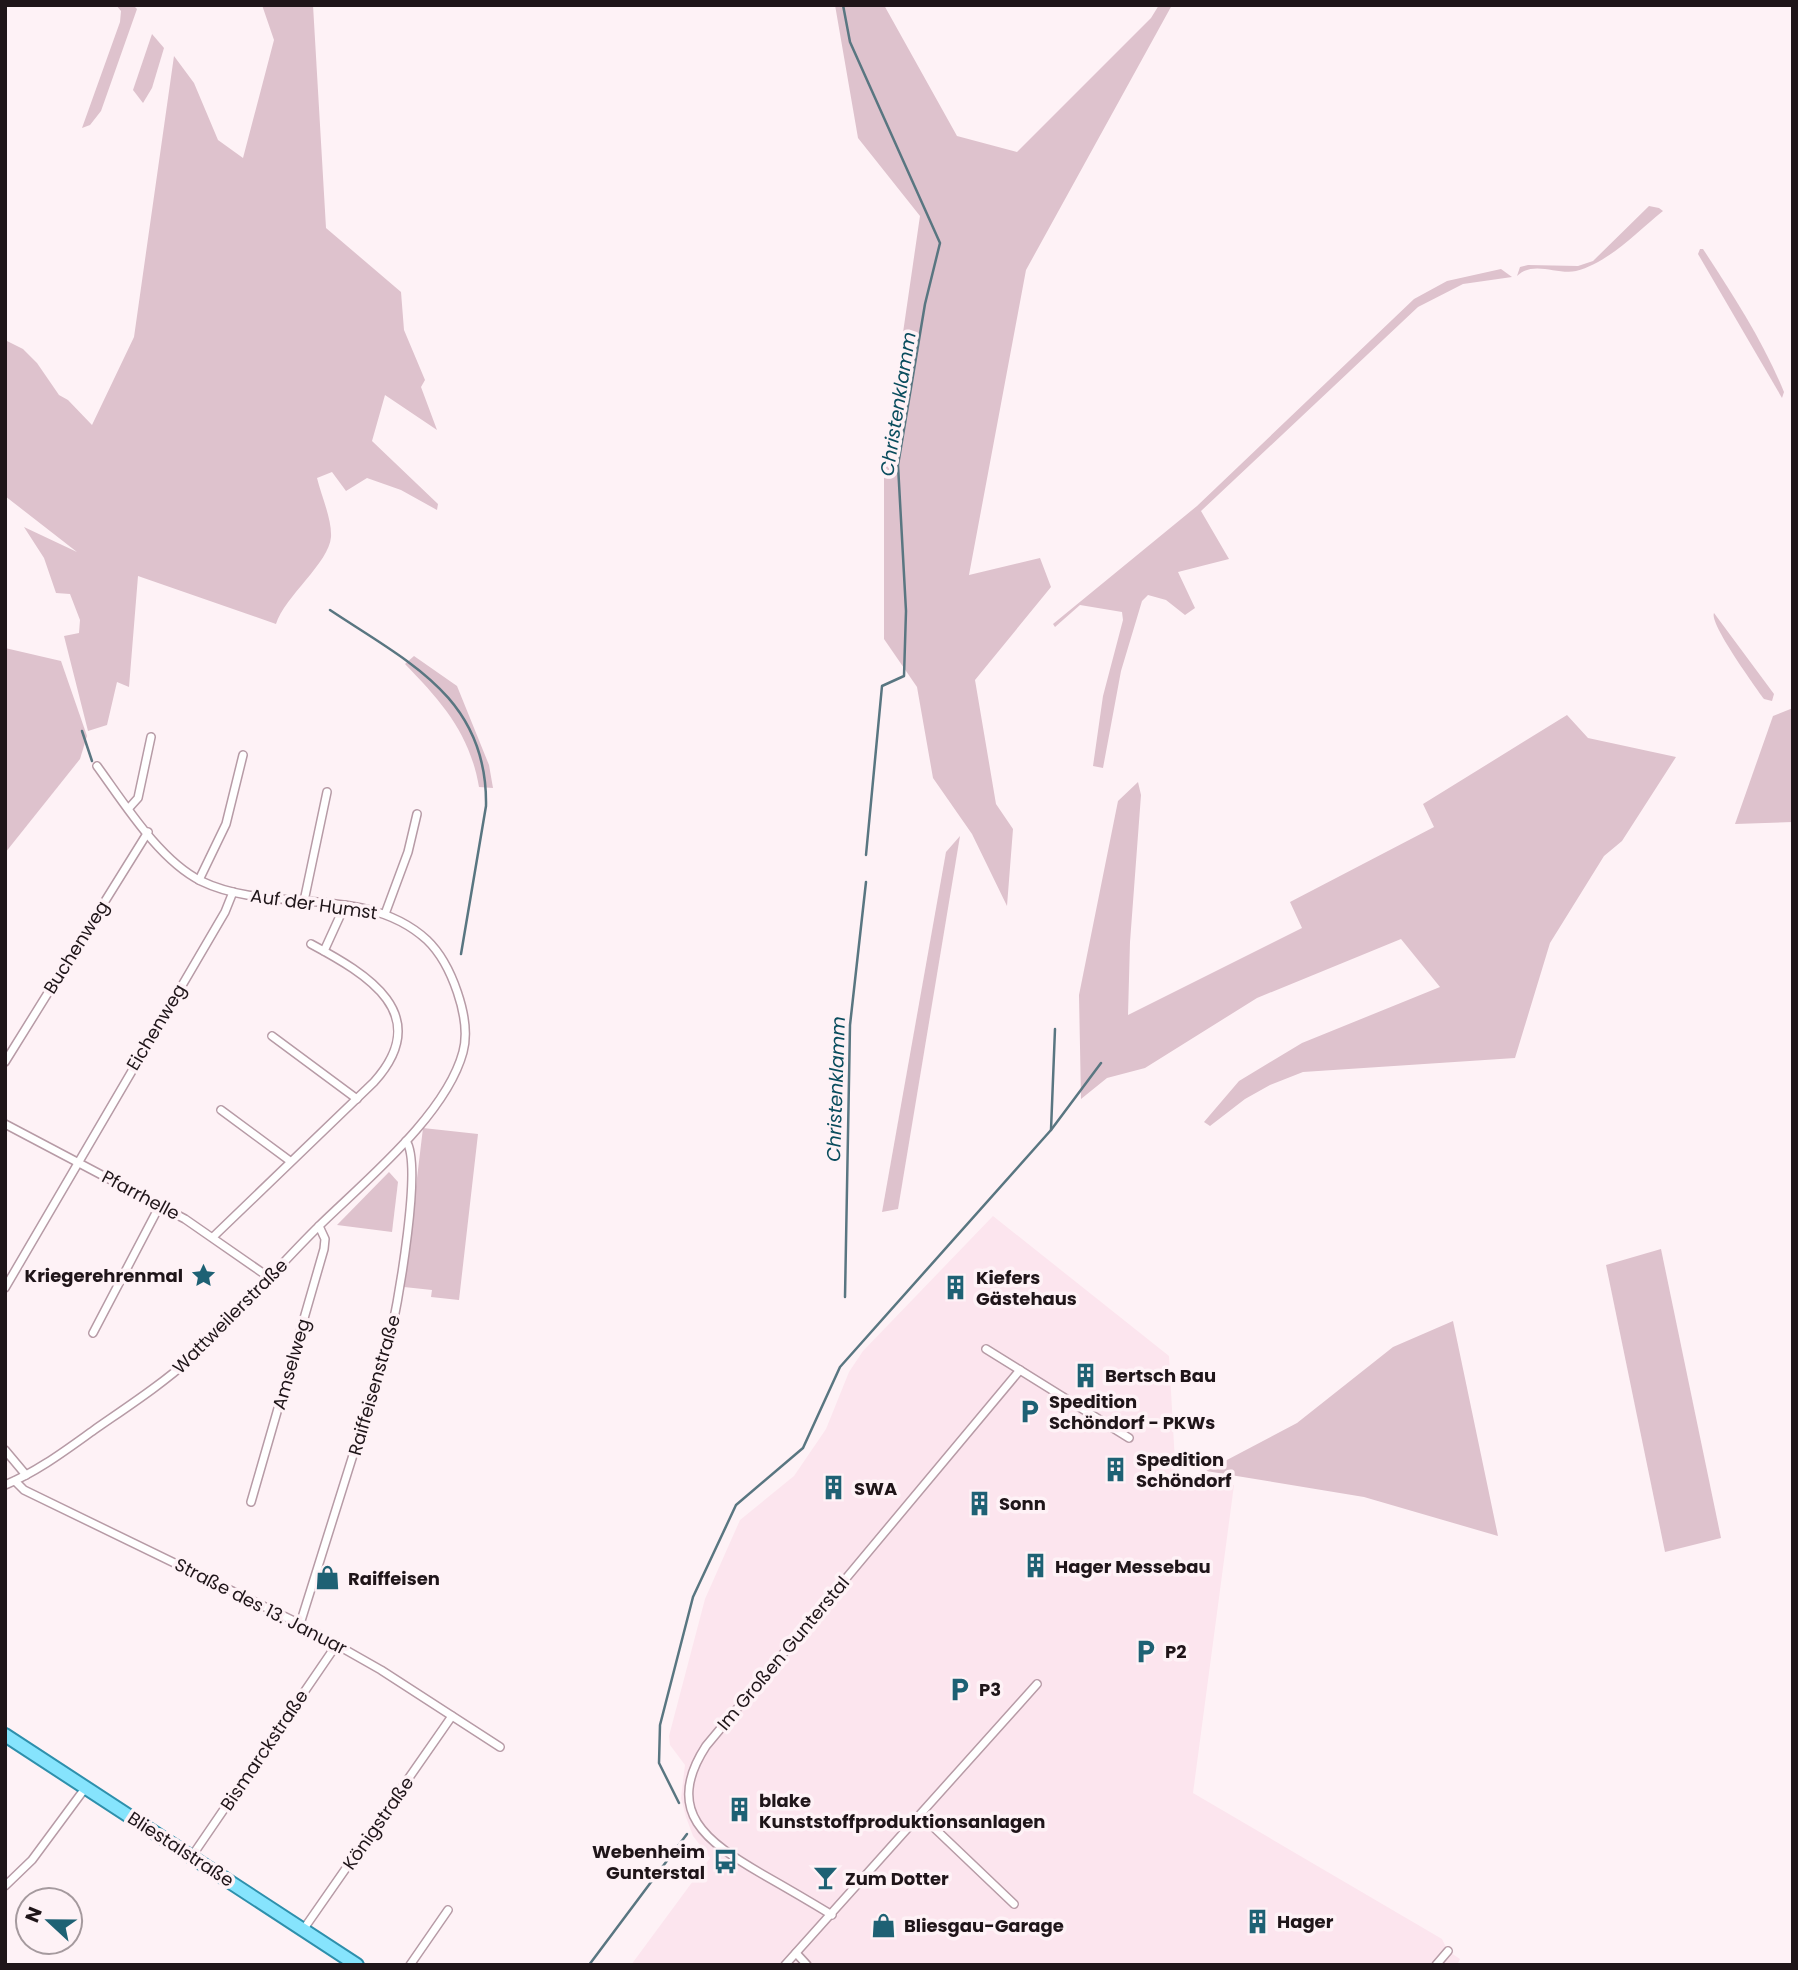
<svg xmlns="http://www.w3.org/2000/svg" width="1798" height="1970" font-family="Poppins,sans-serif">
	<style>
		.built { fill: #fce5ee }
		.green { fill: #dec2cd }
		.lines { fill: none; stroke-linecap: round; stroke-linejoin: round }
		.stream { stroke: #597681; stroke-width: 2.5 }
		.minor-casing { stroke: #b79ba6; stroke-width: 10 }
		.primary-casing { stroke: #2e90ac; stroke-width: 16 }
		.minor { stroke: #fff; stroke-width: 7 }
		.primary { stroke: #86e4fd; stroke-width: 12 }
		.labels { text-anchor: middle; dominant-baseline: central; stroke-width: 7; stroke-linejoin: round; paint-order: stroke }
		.street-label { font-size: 18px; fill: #1f1519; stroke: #fef2f6 }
		.poi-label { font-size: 18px; font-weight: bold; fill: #1f1519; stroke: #fef2f6; text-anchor: start }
		.water-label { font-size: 19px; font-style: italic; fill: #094c5d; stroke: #fef2f6 }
	</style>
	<rect width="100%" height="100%" fill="#fef2f6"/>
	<polygon class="built" points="993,1216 1169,1356 1176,1480 1234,1485 1193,1793 1442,1939 1448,1951 1460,1959 1457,1965 631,1965 710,1858 693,1836 686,1817 681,1798 685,1765 670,1745 669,1736 705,1599 740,1520 794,1476 826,1429 849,1372 863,1351"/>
	<g class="green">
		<polygon points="116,5 133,5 137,9 101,111 90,125 82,128 120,22 121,11"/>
		<path d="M262 5H313L326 228 401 292 404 330 425 380 421 387 437 430 385 395 372 441 438 504 437 510 401 490 367 478 346 491 332 472 317 478C321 495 332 519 331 537 329 563 285 596 276 624L138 576 129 687 117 682 107 725 88 731 64 636 79 633 80 620 70 594 56 593 44 558 24 527 77 552 5 496V340L23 349 37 363 59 395 68 400 92 425 134 337 174 56 194 83 218 140 243 158 274 40Z"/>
		<polygon points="835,5 884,5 957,136 1017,152 1151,18 1159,5 1172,5 1026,270 969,575 1040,558 1051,587 975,680 996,804 1013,829 1007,906 972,834 933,778 917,687 884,639 884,463 920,216 858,138"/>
		<polygon points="152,34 164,48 152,88 143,103 133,90"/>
		<path d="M1649 206 1659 208 1663 211C1637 232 1608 263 1576 271 1557 275 1533 260 1517 276L1520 267 1528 265 1578 266 1593 261Z"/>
		<path d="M1700 249H1703C1733 295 1763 341 1784 392L1782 398 1698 254Z"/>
		<polygon points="1501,269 1512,277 1463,284 1418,307 1201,511 1229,559 1178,572 1195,608 1185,615 1166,600 1148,595 1142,601 1121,671 1103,768 1093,766 1103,696 1123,620 1122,612 1080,605 1055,627 1053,624 1197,506 1414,299 1447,281"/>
		<path d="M1714 613 1774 694 1772 701 1764 699C1754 685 1709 623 1714 613Z"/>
		<polygon points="5,648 61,661 87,736 80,759 5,853"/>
		<path d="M414 656 457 686 489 765 493 788 479 787C470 734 442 702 405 664Z"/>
		<polygon points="1793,708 1793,822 1735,824 1773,716"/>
		<polygon points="1567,715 1588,738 1676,757 1622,841 1604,856 1550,943 1515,1058 1303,1072 1270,1085 1245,1099 1210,1126 1204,1122 1239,1081 1302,1043 1440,987 1401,939 1257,998 1145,1068 1107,1078 1081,1099 1079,995 1118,801 1138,782 1141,795 1130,942 1128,1015 1302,928 1290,902 1434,827 1423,804"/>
		<polygon points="960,836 898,1209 882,1212 946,852"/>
		<polygon points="423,1128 478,1134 459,1300 431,1297 432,1290 404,1287"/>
		<polygon points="389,1172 398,1182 392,1232 337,1225"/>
		<polygon points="1661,1249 1721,1538 1665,1552 1606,1265"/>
		<polygon points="1453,1321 1498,1536 1364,1497 1206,1471 1297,1423 1393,1347"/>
	</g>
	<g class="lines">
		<g class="stream">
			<polyline points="843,5 850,42 940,243 925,304 898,465 906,611 904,676 882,686 866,855"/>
			<path d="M330 610C408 662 488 698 486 806L461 954"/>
			<polyline points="82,731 92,761"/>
			<polyline points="1051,1130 1055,1029"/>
			<polyline points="845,1297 850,1025 866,882"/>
			<polyline points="679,1803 659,1763 660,1725 693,1597 736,1505 803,1448 840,1367 1051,1130 1101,1063"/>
			<polyline points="589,1965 687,1834"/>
		</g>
		<defs>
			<g id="minor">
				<polyline points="129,808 138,798 151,737"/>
				<polyline points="199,880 226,824 243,755"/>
				<polyline points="304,901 327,792"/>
				<polyline points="385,914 408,852 417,814"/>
				<polyline points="324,951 345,905"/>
				<polyline points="272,1036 357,1099"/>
				<polyline points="5,1062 148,832"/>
				<polyline points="221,1110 290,1161"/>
				<polyline points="5,1124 185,1219 270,1278"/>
				<path d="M213 1237 374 1082C435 1014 367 974 311 944"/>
				<polyline points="5,1288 225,912 233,892"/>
				<polyline points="93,1333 160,1205"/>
				<polyline points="986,1349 1129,1438"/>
				<polyline points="5,1450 26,1475"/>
				<polyline points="15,1481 24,1490 300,1624 381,1670 500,1747"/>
				<path d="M5 1485C37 1472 66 1450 94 1430 127 1407 161 1385 191 1358 237 1316 276 1268 320 1225 366 1180 446 1115 463 1052 472 1019 451 963 427 940 365 883 271 915 201 881 159 860 124 803 97 766"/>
				<polyline points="251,1502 324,1249 325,1239 319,1226"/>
				<path d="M300 1624 391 1334C398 1300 423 1164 406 1141"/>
				<polyline points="918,1819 928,1822 1014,1904"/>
				<polyline points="192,1856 337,1644"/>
				<polyline points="5,1886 32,1860 86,1787"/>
				<path d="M832 1915C809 1901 785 1887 762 1874 707 1842 663 1812 706 1746L1020 1370"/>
				<polyline points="303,1930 452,1716"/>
				<polyline points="796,1953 807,1965"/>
				<polyline points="410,1965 448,1910"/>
				<polyline points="785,1965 1037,1684"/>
				<polyline points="1436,1965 1448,1951"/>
			</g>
			<polyline id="primary" points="5,1735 357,1965"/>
		</defs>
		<use href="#minor" class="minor-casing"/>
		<use href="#primary" class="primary-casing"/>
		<use href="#minor" class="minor"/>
		<use href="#primary" class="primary"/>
	</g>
	<defs>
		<symbol id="sight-bare" viewBox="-9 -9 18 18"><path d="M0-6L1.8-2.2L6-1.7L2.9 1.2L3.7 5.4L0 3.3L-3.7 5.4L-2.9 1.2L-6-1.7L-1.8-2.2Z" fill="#1e6174" stroke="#fef2f6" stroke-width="2.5" paint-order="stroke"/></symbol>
		<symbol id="building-bare" viewBox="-9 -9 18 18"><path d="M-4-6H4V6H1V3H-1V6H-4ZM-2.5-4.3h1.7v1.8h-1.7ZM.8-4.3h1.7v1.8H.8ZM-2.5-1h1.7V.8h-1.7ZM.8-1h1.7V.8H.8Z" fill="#1e6174" stroke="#fef2f6" stroke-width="2.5" paint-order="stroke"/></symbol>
		<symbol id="parking-bare" viewBox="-9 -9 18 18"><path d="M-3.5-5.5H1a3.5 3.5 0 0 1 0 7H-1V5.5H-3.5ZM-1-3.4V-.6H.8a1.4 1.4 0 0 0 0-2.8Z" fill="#1e6174" stroke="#fef2f6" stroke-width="2.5" paint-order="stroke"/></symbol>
		<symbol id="shop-bare" viewBox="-9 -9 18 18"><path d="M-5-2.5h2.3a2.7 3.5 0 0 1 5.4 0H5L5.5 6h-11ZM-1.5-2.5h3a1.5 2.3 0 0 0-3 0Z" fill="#1e6174" stroke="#fef2f6" stroke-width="2.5" paint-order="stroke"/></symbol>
		<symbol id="bus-bare" viewBox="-9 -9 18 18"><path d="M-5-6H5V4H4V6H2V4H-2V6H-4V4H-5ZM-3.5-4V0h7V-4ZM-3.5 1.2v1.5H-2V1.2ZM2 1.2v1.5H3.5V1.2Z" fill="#1e6174" stroke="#fef2f6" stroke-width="2.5" paint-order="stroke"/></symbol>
		<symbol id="bar-bare" viewBox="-9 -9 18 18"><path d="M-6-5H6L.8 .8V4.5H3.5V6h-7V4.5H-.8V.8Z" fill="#1e6174" stroke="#fef2f6" stroke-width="2.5" paint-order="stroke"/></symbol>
	</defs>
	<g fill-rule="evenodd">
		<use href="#sight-bare" x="186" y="1258" width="35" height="35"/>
		<use href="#building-bare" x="938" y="1270" width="35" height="35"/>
		<use href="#building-bare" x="1068" y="1358" width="35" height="35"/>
		<use href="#parking-bare" x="1012" y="1394" width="35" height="35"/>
		<use href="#building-bare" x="1098" y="1452" width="35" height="35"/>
		<use href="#building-bare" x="816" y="1470" width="35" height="35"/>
		<use href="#building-bare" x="962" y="1486" width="35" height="35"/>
		<use href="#building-bare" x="1018" y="1548" width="35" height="35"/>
		<use href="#shop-bare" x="310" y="1560" width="35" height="35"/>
		<use href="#parking-bare" x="1128" y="1634" width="35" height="35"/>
		<use href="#parking-bare" x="942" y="1672" width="35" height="35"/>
		<use href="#building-bare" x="722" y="1792" width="35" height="35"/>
		<use href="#bus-bare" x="708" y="1844" width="35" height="35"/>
		<use href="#bar-bare" x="808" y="1860" width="35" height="35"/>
		<use href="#building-bare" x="1240" y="1904" width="35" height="35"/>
		<use href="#shop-bare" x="866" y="1908" width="35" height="35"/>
	</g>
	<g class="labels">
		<g class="street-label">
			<text transform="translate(314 904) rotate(8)">Auf der Humst</text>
			<text transform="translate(76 947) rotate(-58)">Buchenweg</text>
			<text transform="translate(156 1027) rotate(-59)">Eichenweg</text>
			<text transform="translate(141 1195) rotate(28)">Pfarrhelle</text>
			<text transform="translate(230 1316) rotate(-45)">Wattweilerstraße</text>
			<text transform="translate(291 1364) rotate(-74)">Amselweg</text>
			<text transform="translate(374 1385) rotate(-74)">Raiffeisenstraße</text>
			<text transform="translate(261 1606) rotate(27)">Straße des 13. Januar</text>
			<text transform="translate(783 1653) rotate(-50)">Im Großen Gunterstal</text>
			<text transform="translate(264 1750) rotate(-56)">Bismarckstraße</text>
			<text transform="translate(378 1823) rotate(-55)">Königstraße</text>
			<text transform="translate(181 1849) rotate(33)">Bliestalstraße</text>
		</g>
		<g class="poi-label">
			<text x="183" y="1275" text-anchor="end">Kriegerehrenmal</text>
			<text x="976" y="1277">Kiefers<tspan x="976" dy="21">Gästehaus</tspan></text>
			<text x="1105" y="1375">Bertsch Bau</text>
			<text x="1049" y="1401">Spedition<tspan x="1049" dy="21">Schöndorf - PKWs</tspan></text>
			<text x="1136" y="1459">Spedition<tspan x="1136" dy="21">Schöndorf</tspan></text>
			<text x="854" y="1488">SWA</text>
			<text x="999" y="1503">Sonn</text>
			<text x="1055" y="1566">Hager Messebau</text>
			<text x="348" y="1578">Raiffeisen</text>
			<text x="1165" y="1651">P2</text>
			<text x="979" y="1689">P3</text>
			<text x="759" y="1800">blake<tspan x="759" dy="21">Kunststoffproduktionsanlagen</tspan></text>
			<text x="705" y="1851" text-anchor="end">Webenheim<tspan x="705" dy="21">Gunterstal</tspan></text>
			<text x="845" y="1878">Zum Dotter</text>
			<text x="1277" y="1921">Hager</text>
			<text x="904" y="1925">Bliesgau-Garage</text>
		</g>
		<g class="water-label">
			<text transform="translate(898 404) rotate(-81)">Christenklamm</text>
			<text transform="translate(836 1089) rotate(-88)">Christenklamm</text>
		</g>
	</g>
	<rect width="1798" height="1970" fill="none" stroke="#1f1519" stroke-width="14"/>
	<g transform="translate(49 1921) rotate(292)"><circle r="33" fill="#fef2f6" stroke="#a59a9e" stroke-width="2"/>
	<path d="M0-5L12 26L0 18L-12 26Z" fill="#1e6174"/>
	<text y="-10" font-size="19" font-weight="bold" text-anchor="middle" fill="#1f1519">N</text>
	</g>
</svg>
